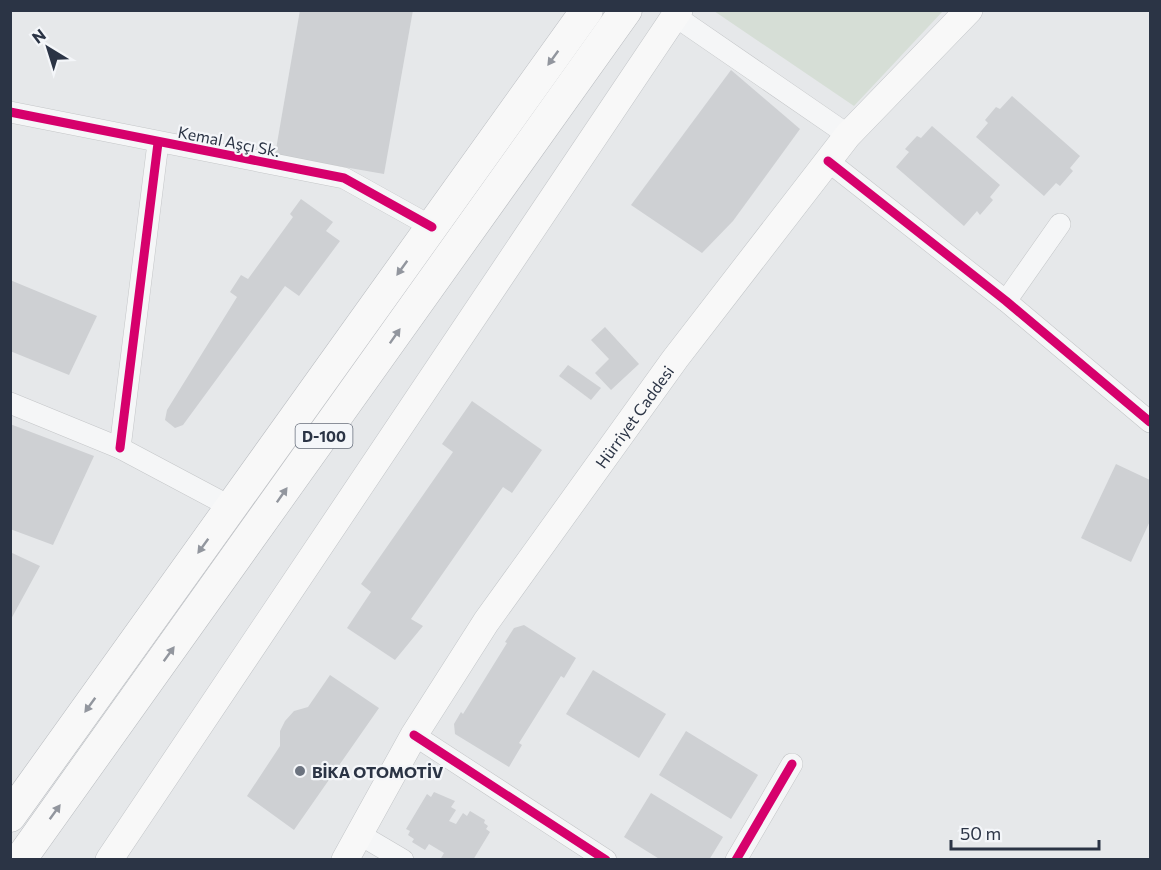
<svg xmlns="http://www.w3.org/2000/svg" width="1161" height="870" font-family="Commissioner,sans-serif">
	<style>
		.green { fill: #d6ded6 }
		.building { fill: #ced0d3 }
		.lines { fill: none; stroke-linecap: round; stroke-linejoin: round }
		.minor-casing { stroke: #c4c6c8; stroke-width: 22 }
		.major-casing { stroke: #c2c5c8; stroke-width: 28 }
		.highway-casing { stroke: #b8bbbf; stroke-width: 33 }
		.minor { stroke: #f5f6f7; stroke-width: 21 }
		.major { stroke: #f8f8f8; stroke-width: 27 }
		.highway { stroke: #f8f8f8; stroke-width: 32 }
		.cycleway-casing { stroke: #f4f6f9; stroke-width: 13 }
		.cycleway { stroke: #d6006c; stroke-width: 9 }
		.oneway { fill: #92969e }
		.poi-dot { fill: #6c737f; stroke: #f4f6f9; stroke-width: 2 }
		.labels { text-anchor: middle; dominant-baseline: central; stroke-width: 4.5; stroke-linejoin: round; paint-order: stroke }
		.shield { fill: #f4f6f9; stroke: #676e7b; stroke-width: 1.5 }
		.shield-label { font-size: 15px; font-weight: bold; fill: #2b3445 }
		.street-label { font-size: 16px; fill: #2b3445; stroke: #f4f6f9 }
		.poi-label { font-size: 16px; font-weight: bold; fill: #2b3445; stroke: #f4f6f9; text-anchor: start }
	</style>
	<rect width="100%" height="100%" fill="#e6e8ea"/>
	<polygon class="green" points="714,11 943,11 854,106"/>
	<g class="building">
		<polygon points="300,10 413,10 384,174 275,155"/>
		<polygon points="731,70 800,129 733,221 702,253 631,205"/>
		<polygon points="1012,96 1080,156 1070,168 1073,171 1060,186 1056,183 1044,196 976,137 988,123 985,120 996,107 1000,109"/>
		<polygon points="932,126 1000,185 990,197 993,200 980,215 977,211 964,226 896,167 909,152 905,149 917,136 921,138"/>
		<polygon points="301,199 333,222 326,231 340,241 299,296 285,286 183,425 175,428 165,420 167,410 237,297 230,292 241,275 248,279 293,217 290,214"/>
		<polygon points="10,280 97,316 69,375 10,351"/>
		<polygon points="605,327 639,364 611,390 595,373 609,359 591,340"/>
		<polygon points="568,365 601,388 591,400 559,376"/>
		<polygon points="472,401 542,450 512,493 503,487 411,619 423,626 395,660 347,628 371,592 361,584 453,452 442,444"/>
		<polygon points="10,424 94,456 53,545 10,529"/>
		<polygon points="1116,464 1150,480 1150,521 1131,562 1081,538"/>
		<polygon points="10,552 40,566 10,621"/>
		<polygon points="524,625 576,658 564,678 561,676 519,743 522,745 509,767 455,734 454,724 461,712 463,714 507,643 505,642 514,628"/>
		<polygon points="593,670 666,714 639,758 566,714"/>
		<polygon points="330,675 379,708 294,830 247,796 280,746 280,731 285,721 294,711 308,707"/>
		<polygon points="686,731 758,775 731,819 659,775"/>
		<polygon points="434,792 455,801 451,807 456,810 449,821 456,824 463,813 467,816 470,811 485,820 484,823 488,826 486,829 490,832 473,860 440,860 444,853 429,844 425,850 412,842 414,839 408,835 410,831 406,829 427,794 431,797"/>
		<polygon points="651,793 723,837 709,860 661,860 624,837"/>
	</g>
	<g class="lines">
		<defs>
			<g id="minor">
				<polyline points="675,16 848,135"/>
				<polyline points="10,112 344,178 432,227"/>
				<polyline points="828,161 1006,301 1150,422"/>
				<polyline points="1006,301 1060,224"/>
				<polyline points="10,403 120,448 231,507"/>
				<polyline points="120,448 158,143"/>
				<polyline points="414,735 606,860"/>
				<polyline points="359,834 403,860"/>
				<polyline points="736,860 792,764"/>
			</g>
			<g id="major">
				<polyline points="109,860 679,10"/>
				<path id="s1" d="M345 860 414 735 486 622 675 359 848 135 969 10"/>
			</g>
			<g id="highway">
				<polyline points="10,816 587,10"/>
				<polyline points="20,860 626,10"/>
			</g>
		</defs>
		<use href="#minor" class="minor-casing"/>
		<use href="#major" class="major-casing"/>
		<use href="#highway" class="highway-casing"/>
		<use href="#minor" class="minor"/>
		<use href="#major" class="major"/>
		<use href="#highway" class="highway"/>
		<defs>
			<g id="cycleway">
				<polyline points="10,112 344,178 432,227"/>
				<polyline points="828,161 1006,301 1150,422"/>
				<polyline points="120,448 158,143"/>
				<polyline points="414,735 606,860"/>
				<polyline points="736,860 792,764"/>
			</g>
		</defs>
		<use href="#cycleway" class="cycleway-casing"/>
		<use href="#cycleway" class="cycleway"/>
	</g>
	<defs><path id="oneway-solid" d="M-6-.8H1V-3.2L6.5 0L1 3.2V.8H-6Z" transform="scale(1.5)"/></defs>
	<g class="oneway">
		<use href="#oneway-solid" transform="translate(553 58) rotate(126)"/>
		<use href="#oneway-solid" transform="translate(402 268) rotate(126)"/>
		<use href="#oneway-solid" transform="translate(395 336) rotate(-55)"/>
		<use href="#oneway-solid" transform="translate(282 495) rotate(-55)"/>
		<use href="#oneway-solid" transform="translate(203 546) rotate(126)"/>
		<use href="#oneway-solid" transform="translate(169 654) rotate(-54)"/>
		<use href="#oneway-solid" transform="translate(90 705) rotate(126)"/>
		<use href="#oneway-solid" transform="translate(55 812) rotate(-54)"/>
	</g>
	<circle class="poi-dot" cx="300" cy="771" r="6"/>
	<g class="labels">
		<rect class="shield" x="295.5" y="424" width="57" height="24" rx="4.5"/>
		<g class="shield-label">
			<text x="324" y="436">D-100</text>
		</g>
		<g class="street-label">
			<text transform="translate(229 141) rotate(11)">Kemal Aşçı Sk.</text>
			<text stroke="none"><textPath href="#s1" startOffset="530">Hürriyet Caddesi</textPath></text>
		</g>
		<g class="poi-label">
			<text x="312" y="771">BİKA OTOMOTİV</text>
		</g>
	</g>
	<rect width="1161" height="870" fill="none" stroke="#2b3445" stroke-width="24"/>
	<g transform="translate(48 48) rotate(322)" stroke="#f4f6f9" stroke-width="4.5" paint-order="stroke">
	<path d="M0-4.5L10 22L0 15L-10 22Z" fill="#2b3445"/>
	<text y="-9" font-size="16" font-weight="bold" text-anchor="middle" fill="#2b3445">N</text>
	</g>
	<path d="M951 840v9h148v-9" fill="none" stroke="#2b3445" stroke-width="3"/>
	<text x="960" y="840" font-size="18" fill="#2b3445" stroke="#f4f6f9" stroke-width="4.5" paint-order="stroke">50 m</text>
</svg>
